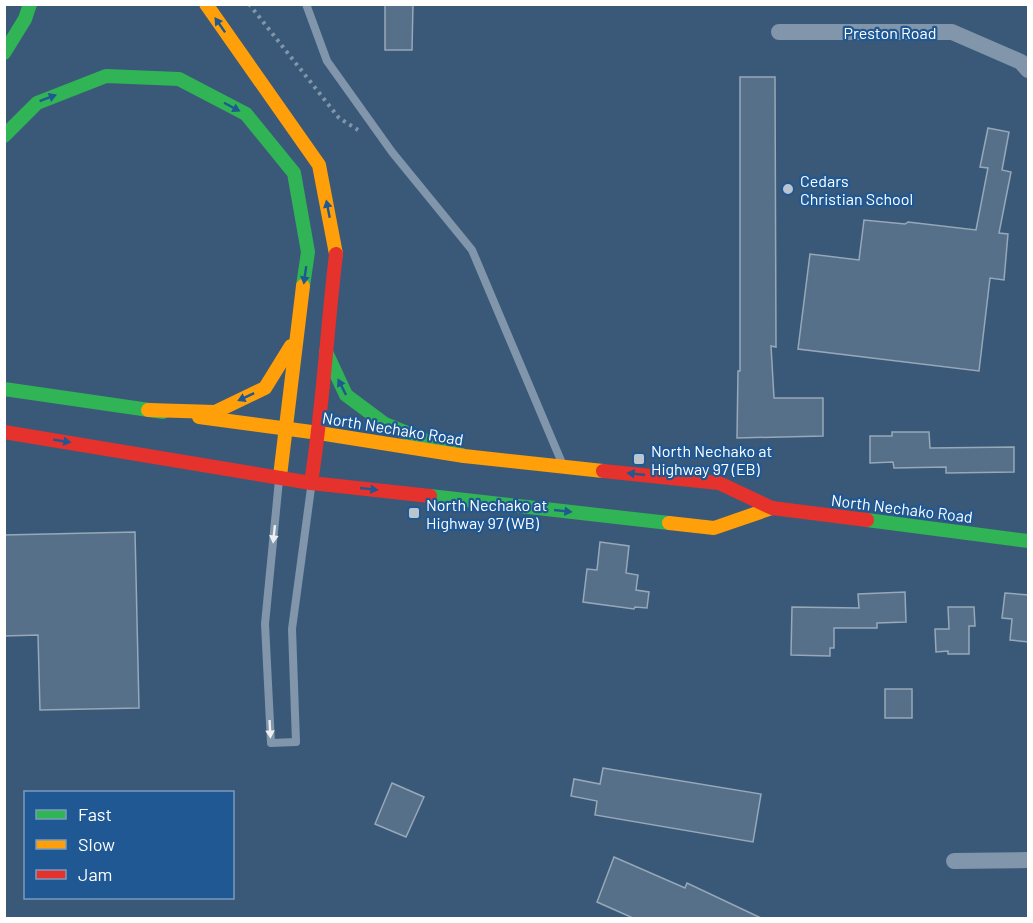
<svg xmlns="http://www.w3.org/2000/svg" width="1033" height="923" font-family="Barlow,sans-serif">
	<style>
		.building { fill: #577089; stroke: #96a8b9; stroke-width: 1.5 }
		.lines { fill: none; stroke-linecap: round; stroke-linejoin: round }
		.path { stroke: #8196ab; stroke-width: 4; stroke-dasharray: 3 4.5; stroke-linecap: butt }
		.lane { stroke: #8196ab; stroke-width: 8 }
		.street { stroke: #8196ab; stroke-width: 16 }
		.fast { stroke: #30b455; stroke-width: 14 }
		.slow { stroke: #ff9f0a; stroke-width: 14 }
		.jam { stroke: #e5322d; stroke-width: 14 }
		.oneway { fill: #1f5893 }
		.oneway2 { fill: #eceff2 }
		.poi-dot { fill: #bac5d0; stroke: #1f5893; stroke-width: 2 }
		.labels { text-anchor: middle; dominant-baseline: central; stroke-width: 4.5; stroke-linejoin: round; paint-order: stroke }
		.street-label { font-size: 16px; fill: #fff; stroke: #1f5893 }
		.poi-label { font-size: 16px; fill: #fff; stroke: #1f5893; text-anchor: start }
	</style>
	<rect width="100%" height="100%" fill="#3a5978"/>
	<g class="building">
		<polygon points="385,4 413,4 412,50 385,50"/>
		<polygon points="740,77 775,77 776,347 771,346 774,398 823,398 823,436 737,438 738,371 740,371"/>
		<polygon points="988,128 1009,132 1002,170 1011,172 999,233 1008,234 1004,280 990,278 979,371 798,349 810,254 859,260 864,220 905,224 908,222 976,230 988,168 980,167"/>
		<polygon points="892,432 929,432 930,448 1014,447 1014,472 946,473 946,467 894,468 893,462 870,463 870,436 892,436"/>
		<polygon points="135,532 139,708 40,710 38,635 4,636 4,535"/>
		<polygon points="600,542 629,546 626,573 638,575 636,590 649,592 647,608 635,607 634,609 583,602 587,569 597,570"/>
		<polygon points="905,592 906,622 877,623 877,628 834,628 834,648 830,648 830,656 791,655 792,607 859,608 858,594"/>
		<polygon points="1005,593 1029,595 1029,642 1010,640 1012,619 1002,618"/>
		<polygon points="948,607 974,607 975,626 969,626 969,654 948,654 948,651 936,652 935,629 949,629"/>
		<rect x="885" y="689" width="27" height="29"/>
		<polygon points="603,768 761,794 753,842 595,815 597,801 571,796 574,779 600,784"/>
		<polygon points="392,783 424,797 406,837 375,824"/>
		<polygon points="614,857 685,888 687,883 761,918 633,918 597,902"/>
	</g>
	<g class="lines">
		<polyline class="path" points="249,4 339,118 358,130"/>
		<g class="lane">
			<polyline points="306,4 327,61 392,152 472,250 562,463"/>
			<polyline points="279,480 265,624 271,743 296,742 292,629 311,488"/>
		</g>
		<g class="street">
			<polyline points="779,32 952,32 1021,62 1028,70"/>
			<polyline points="954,861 1028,860"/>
		</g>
		<g class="fast">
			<polyline points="4,53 25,19 30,4"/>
			<polyline points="4,136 37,103 106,76 179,79 246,114 294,173 308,252 303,286"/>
			<polyline points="326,352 346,395 385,424 464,456"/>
			<polyline points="4,389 163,412"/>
			<polyline points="430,496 669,523"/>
			<polyline points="867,520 1028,541"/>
		</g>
		<g class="slow">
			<polyline points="206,4 319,165 336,254"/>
			<polyline points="148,410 215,412 265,388 291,346"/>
			<polyline points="199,417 319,433 464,456 603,471"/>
			<polyline points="280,476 303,286"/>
			<polyline points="669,523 714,528 772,508"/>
		</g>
		<g class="jam">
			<polyline points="4,432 311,483 430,496"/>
			<polyline points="603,471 719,483 772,508 867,520"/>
			<path d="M311 483C323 407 327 330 336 254"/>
		</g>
	</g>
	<defs><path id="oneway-solid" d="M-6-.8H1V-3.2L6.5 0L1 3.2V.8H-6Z" transform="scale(1.5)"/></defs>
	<g class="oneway">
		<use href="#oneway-solid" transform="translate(220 25) rotate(-125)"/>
		<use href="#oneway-solid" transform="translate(48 98) rotate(-21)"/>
		<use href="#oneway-solid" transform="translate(232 107) rotate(28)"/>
		<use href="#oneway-solid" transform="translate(328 209) rotate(-101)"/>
		<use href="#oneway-solid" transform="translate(305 275) rotate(98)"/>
		<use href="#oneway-solid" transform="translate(342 387) rotate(-117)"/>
		<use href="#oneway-solid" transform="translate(246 397) rotate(155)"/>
		<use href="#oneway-solid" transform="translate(62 441) rotate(9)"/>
		<use href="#oneway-solid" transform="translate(636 474) rotate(-174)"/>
		<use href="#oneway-solid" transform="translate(369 489) rotate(6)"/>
		<use href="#oneway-solid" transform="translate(563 511) rotate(6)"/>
	</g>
	<g class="oneway2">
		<use href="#oneway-solid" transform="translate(274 534) rotate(96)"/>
		<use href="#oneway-solid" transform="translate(270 729) rotate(87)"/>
	</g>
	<g class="poi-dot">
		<circle cx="788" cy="189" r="6"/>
		<rect x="633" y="453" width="12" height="12" rx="3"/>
		<rect x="408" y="507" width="12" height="12" rx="3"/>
	</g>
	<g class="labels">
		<g class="street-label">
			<text x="890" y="32">Preston Road</text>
			<text transform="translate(393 428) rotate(9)">North Nechako Road</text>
			<text transform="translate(902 508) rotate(7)">North Nechako Road</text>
		</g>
		<g class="poi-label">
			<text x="800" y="180">Cedars<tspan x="800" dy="18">Christian School</tspan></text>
			<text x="651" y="450">North Nechako at<tspan x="651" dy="18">Highway 97 (EB)</tspan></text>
			<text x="426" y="504">North Nechako at<tspan x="426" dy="18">Highway 97 (WB)</tspan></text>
		</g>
	</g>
	<rect width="1033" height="923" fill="none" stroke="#ffffff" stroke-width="12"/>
	<rect x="24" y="791" width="210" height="108" fill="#1f5893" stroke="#799bbe" stroke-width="1.5"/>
	<rect x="36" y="810" width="30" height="9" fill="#30b455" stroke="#799bbe" stroke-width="1.5"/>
	<text x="78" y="821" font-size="18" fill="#ffffff">Fast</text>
	<rect x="36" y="840" width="30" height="9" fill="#ff9f0a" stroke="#799bbe" stroke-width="1.5"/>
	<text x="78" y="851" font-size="18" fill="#ffffff">Slow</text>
	<rect x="36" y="870" width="30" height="9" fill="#e5322d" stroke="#799bbe" stroke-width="1.5"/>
	<text x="78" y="881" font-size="18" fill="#ffffff">Jam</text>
</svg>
